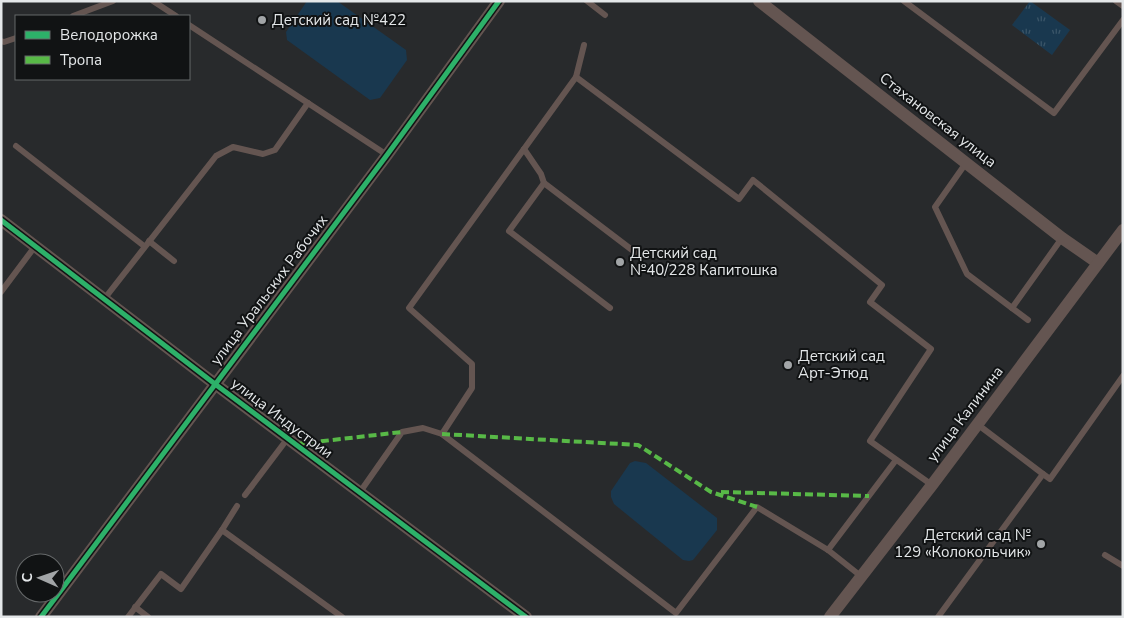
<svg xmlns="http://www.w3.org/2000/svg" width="1124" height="618" font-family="'Nunito Sans',sans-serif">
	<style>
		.grass { fill: #19384f }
		.park { fill: url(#park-tufts) }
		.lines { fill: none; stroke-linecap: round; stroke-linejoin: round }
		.lane { stroke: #645551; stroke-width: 6 }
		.street { stroke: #645551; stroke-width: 12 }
		.quiet { stroke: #58b947; stroke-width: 4; stroke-dasharray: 8 4; stroke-linecap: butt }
		.cycleway-casing { stroke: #111314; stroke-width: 8 }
		.cycleway { stroke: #2db169; stroke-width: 5 }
		.poi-dot { fill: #a2a5a7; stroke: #111314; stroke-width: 2 }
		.labels { text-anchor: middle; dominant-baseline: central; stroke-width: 4; stroke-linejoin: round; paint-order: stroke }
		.poi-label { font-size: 15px; fill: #e4e7e9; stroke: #111314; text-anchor: start }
		.street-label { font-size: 15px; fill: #e4e7e9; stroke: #111314 }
	</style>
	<defs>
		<pattern id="park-tufts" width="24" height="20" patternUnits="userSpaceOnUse" patternTransform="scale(1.25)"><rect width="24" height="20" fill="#19384f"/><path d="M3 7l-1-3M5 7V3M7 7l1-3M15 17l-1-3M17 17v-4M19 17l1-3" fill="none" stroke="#3a5568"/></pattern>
	</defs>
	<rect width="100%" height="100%" fill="#282a2c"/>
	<g class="grass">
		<polygon points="307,1 337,1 406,50 407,60 380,98 370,100 287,40 286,32"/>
		<polygon points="635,461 646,463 717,518 717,530 693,560 689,561 683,560 614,504 611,497 611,491 630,463"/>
	</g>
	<polygon class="park" points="1030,1 1070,30 1052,55 1012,25"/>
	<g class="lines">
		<g class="lane">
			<polyline points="153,1 176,16"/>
			<polyline points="587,1 605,15"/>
			<polyline points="904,1 1054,113 1123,20"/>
			<polyline points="1116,1 1123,6"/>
			<polyline points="73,16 113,1"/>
			<polyline points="189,25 387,155"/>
			<polyline points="1,41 4,42 16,38"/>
			<polyline points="576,77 584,45"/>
			<polyline points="16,146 144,246"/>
			<polyline points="524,149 541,174 544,183 636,253"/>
			<polyline points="966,163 935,207 967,274 1012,308 1062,238"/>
			<polyline points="544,183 509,231 610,308"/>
			<polyline points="149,241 174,261"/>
			<polyline points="1,292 36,245"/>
			<polyline points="105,298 216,156 233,147 263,154 275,150 308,103"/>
			<polyline points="1012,308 1028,320"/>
			<polyline points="442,434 472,388 472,364 409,308 576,77 739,199 753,180 882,285 870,302 931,349 870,441 932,485"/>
			<polyline points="1043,474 1050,479 1123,376"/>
			<polyline points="360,492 402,432 423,428 442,434 676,613 757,507 828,550 862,577"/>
			<polyline points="245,495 288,438"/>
			<polyline points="222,530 237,506"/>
			<polyline points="828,550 896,460"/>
			<polyline points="1105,555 1123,566"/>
			<polyline points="135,607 148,617"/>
			<polyline points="128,617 161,574 181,589 222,530 342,617"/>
			<polyline points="938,617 1043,474 977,424"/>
		</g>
		<g class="street">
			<polyline points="759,1 1062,238 1098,263"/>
			<polyline points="1,220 215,384 526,617"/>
			<polyline points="41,617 387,155 499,1"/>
			<polyline points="830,617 932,485 1123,230"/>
		</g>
		<g class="quiet">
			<polyline points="442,434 638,445 711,492 757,507"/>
			<polyline points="297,444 402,432"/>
			<polyline points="721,492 869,496"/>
		</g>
		<defs>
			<g id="cycleway">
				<polyline points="1,220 215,384 526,617"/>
				<polyline points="41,617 387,155 499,1"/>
			</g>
		</defs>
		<use href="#cycleway" class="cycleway-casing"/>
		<use href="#cycleway" class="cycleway"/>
	</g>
	<g class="poi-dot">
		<circle cx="262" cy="20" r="5"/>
		<circle cx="620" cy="262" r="5"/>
		<circle cx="788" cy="365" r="5"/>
		<circle cx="1041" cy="544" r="5"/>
	</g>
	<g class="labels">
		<g class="poi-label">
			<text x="272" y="20">Детский сад №422</text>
			<text x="630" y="253">Детский сад<tspan x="630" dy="17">№40/228 Капитошка</tspan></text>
			<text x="798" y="356">Детский сад<tspan x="798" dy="17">Арт-Этюд</tspan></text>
			<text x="1031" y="535" text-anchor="end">Детский сад №<tspan x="1031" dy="17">129 «Колокольчик»</tspan></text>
		</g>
		<g class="street-label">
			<text transform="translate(938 120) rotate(38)">Стахановская улица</text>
			<text transform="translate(269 290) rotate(-53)">улица Уральских Рабочих</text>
			<text transform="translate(965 414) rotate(-53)">улица Калинина</text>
			<text transform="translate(282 418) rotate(37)">улица Индустрии</text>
		</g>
	</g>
	<rect width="1124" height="618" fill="none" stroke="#e4e7e9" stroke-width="5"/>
	<rect x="15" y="15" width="175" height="65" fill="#111314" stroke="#656869"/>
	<rect x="25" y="31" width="25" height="8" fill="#2db169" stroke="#656869"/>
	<text x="60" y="40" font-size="15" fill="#e4e7e9">Велодорожка</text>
	<rect x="25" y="56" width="25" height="8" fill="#58b947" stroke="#656869"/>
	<text x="60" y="65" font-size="15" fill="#e4e7e9">Тропа</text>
	<g transform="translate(40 578) rotate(272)"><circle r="24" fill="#111314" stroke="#656869"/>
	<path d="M0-4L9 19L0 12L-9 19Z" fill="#a2a5a7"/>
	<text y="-8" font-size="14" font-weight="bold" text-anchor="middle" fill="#e4e7e9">С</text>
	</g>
</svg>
